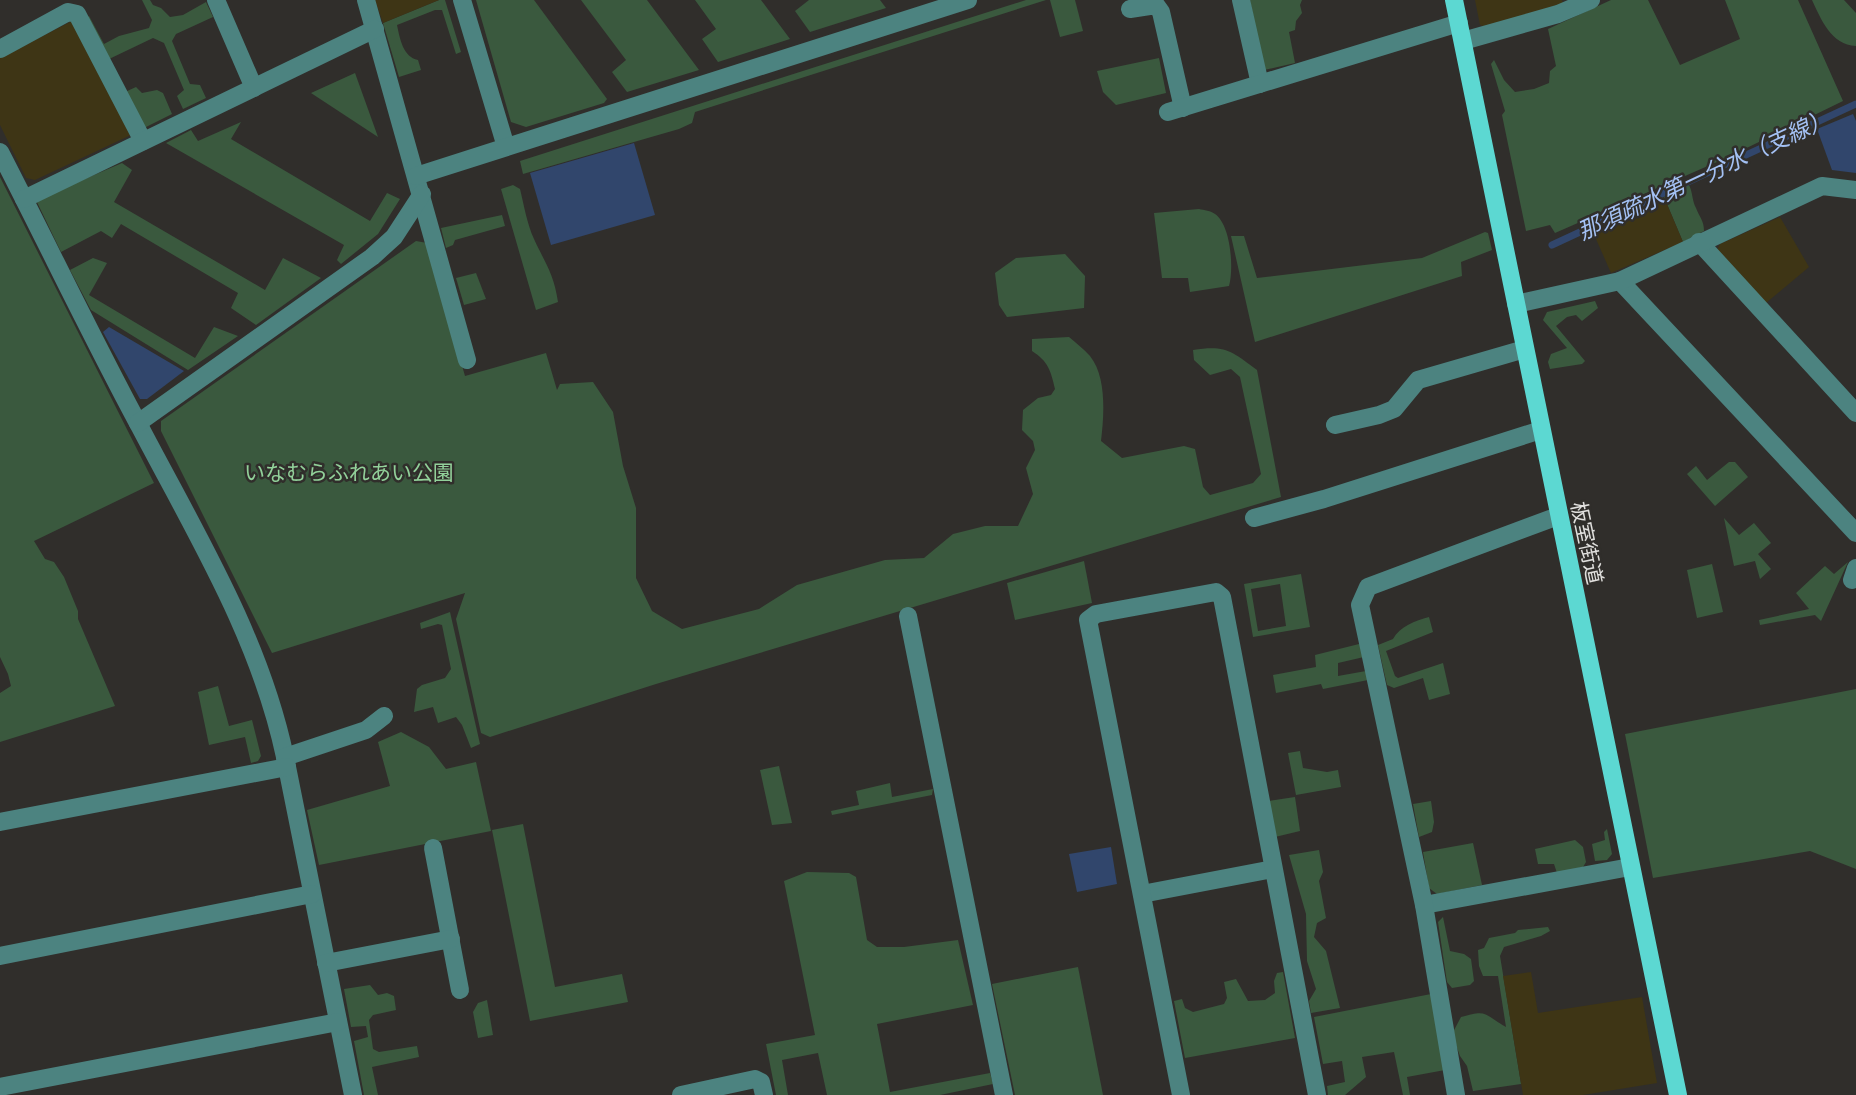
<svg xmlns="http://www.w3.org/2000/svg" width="1856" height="1095" font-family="Inter,'Noto Sans JP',sans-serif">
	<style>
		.green { fill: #3a593e; fill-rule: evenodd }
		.sand { fill: #3e3515 }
		.water { fill: #31466c }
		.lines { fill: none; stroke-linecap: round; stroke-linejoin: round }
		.stream { stroke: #31466c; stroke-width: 7 }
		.minor { stroke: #4c8380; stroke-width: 18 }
		.major { stroke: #5cd8d2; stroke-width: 18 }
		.labels { text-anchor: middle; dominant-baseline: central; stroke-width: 5; stroke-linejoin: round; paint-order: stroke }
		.park-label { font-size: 21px; fill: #92d19a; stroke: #302e2b }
		.street-label { font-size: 21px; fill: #e1e0de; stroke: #302e2b }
		.water-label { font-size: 23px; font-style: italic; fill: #a4c1f4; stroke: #302e2b }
	</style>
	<rect width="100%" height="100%" fill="#302e2b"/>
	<g class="green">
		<polygon points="142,0 150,0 153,5 161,8 170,17 183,15 206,2 213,17 176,34 172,41 190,84 200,85 206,98 183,109 177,96 184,90 164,43 153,38 107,60 86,19 89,16 104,44 119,36 149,28 152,20"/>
		<path d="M439 0H445L461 52 456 54 442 10H435L397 25C400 39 403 57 418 60L421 70 399 77 383 23Z"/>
		<polygon points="476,0 534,0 607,99 604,103 526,127 511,122"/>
		<polygon points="581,0 647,0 699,70 627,92 612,72 626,60"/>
		<polygon points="695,0 761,0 790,39 718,62 702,39 716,29"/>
		<polygon points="809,0 880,0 886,8 810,32 795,11"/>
		<polygon points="1026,0 1046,0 695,112 692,123 679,129 523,174 520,161"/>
		<polygon points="1050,0 1075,0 1083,31 1060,37"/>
		<polygon points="1250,0 1302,0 1300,5 1302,13 1296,21 1295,30 1289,32 1295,63 1264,70"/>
		<polygon points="1611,0 1648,0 1680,65 1740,39 1725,0 1798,0 1843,101 1726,158 1555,233 1550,225 1526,231 1502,115 1505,111 1491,64 1494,60 1504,80 1515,92 1534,89 1549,83 1550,71 1556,66 1548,29"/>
		<path d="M1812 0H1844L1856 13V46C1831 45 1821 19 1812 0Z"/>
		<polygon points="1159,58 1166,93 1116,105 1103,92 1097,71"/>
		<polygon points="355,73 378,137 311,93"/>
		<polygon points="136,87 142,93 157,90 163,93 172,114 144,128 125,92"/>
		<polygon points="241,122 231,139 370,221 387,193 400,199 378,234 341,264 337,260 344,245 166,143 191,130 198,141"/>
		<polygon points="122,163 132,170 114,202 265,290 283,258 321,278 256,325 231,308 238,293 121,224 112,238 101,231 61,252 36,200"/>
		<polygon points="0,177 154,483 34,541 45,559 54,562 64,577 78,611 78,619 115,706 0,742 0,693 11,686 8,674 0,657"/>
		<path d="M513 185 520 189C524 205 527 224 534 239 545 263 554 274 558 302L536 310 501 189Z"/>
		<path d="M1689 185C1693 193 1692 201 1696 208 1700 218 1704 221 1704 231L1683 242 1664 197Z"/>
		<path d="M1199 209C1204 210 1211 211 1215 214 1231 225 1234 269 1229 286L1190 292 1188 278H1162L1154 213Z"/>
		<polygon points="502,215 505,226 455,240 453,245 446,248 441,228"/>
		<polygon points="1485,232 1488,233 1492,250 1461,262 1462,276 1255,342 1231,236 1244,236 1257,278 1422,258"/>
		<path d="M416 241 427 243 465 376 546 353 557 390 560 384 593 382 613 412 623 466 636 508V578L652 611 682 629 759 609 797 585 885 560 924 558 953 534 985 526H1018L1033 494 1026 468 1035 450 1033 441 1022 430 1023 410 1038 398 1051 395 1055 389C1051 371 1048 361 1032 351V339L1069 337C1076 343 1084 349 1090 356 1107 377 1104 416 1101 441L1122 458 1184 446 1195 449 1203 487 1210 495 1253 483 1261 474 1240 377 1231 369 1210 375 1194 360 1193 350C1226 345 1231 351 1257 370L1281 497 656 684 490 737 481 733 456 619 465 593 272 653 161 431V421Z"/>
		<polygon points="1065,254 1085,276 1084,308 1007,317 999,305 995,273 1016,258"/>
		<polygon points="93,258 107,263 89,295 195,358 214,327 238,336 188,370 91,310 70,270"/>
		<polygon points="476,273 486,299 464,305 456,278"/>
		<polygon points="1595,301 1598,308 1582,321 1576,315 1567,317 1556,326 1585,361 1582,364 1550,369 1548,362 1551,354 1567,348 1543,320 1547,312"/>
		<polygon points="1729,462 1735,462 1748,477 1715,506 1687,474 1696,466 1707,480"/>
		<polygon points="1724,518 1739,535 1754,523 1771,543 1758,554 1771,569 1760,579 1755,561 1734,566"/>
		<polygon points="1084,561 1092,603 1015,620 1007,583"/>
		<polygon points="1848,562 1821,621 1815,615 1760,625 1759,620 1809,609 1796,593 1825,566 1834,574"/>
		<polygon points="1712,564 1723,612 1697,618 1687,570"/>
		<path d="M1301 574 1310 627 1253 637 1244 584ZM1280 584 1286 626 1258 631 1251 589Z"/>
		<polygon points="450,612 480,744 471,748 462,725 456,717 438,723 433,707 414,712 417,689 422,685 445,678 451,669 442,625 438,624 421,629 420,623"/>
		<path d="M1429 617 1433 632 1386 651 1395 676 1398 678 1443 663 1450 694 1429 700 1423 678 1394 688 1387 685 1378 645 1393 639C1400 626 1415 621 1429 617Z"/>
		<polygon points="1363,643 1364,657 1338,663 1338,676 1366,671 1368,680 1323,689 1321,684 1276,693 1273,675 1316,667 1315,655"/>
		<polygon points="218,686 229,726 252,720 261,756 258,761 251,763 245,737 209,745 198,692"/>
		<polygon points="1856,689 1856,869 1810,851 1653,878 1625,734"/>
		<polygon points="401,732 429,747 446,769 476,762 491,831 319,865 307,810 390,786 378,742"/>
		<polygon points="1300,751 1303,768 1327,772 1338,770 1341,787 1296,795 1288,753"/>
		<polygon points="779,766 792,823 772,825 760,770"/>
		<polygon points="890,783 892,797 933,789 932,795 832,815 831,811 859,805 856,791"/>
		<polygon points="1295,797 1300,831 1275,837 1269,801"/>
		<polygon points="1431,801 1434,822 1432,832 1419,837 1413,804"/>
		<polygon points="523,824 555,987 622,974 628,1002 530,1021 492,830"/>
		<polygon points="1607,829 1612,854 1607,860 1595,861 1592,844 1605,840 1604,832"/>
		<polygon points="1575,840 1583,847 1586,862 1583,867 1557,873 1554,864 1538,864 1535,849"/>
		<polygon points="1473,843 1482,885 1437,894 1429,888 1423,852"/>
		<polygon points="1319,850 1323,872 1319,881 1326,918 1317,923 1314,937 1326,951 1340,1008 1311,1013 1309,1001 1316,989 1307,961 1306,914 1289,855"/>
		<polygon points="807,872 849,873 856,877 867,940 877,947 904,947 958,940 973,1005 877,1024 890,1092 990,1073 993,1084 940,1095 827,1095 818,1053 782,1060 788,1095 776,1095 766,1044 815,1035 784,881"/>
		<polygon points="1443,917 1450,951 1464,954 1471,959 1474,981 1470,985 1452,988 1447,982 1438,922"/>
		<path d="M1548 927 1550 931 1541 936 1504 947 1500 956 1521 1084 1473 1091 1467 1066 1460 1056 1452 1034 1461 1017C1488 1009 1483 1014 1506 1027L1498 976H1483L1479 966 1478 950 1484 948 1489 938 1515 933 1518 930Z"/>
		<polygon points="1078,967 1103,1095 1015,1095 992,984"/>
		<polygon points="1283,972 1295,1038 1185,1058 1174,1001 1182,999 1185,1008 1193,1012 1224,1004 1227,998 1224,982 1236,979 1248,1001 1265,1000 1275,993 1274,981 1277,973"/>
		<polygon points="370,985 378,995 387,993 394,996 396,1010 373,1015 369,1020 373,1049 379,1052 417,1046 419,1057 372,1067 378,1095 364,1095 354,1041 368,1037 366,1026 351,1027 344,989"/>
		<polygon points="1431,994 1445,1070 1407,1077 1410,1095 1403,1095 1394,1052 1362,1057 1366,1077 1345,1095 1328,1095 1327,1086 1345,1082 1342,1061 1323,1064 1314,1017"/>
		<polygon points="487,1000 493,1035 478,1038 473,1012 478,1003"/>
	</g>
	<g class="sand">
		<polygon points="375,0 439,0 383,23"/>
		<polygon points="1475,0 1562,0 1563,3 1489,28 1480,25"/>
		<polygon points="72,21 131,135 35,180 26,178 0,125 0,58"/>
		<polygon points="1664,197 1683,242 1611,273 1592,230"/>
		<polygon points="1780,217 1809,267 1766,303 1717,250 1720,244"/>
		<polygon points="1531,972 1538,1013 1642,997 1657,1083 1583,1095 1523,1095 1503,976"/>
	</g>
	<g class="water">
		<polygon points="1853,114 1856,121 1856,173 1832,170 1817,129"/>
		<polygon points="634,143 655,215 551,245 530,173"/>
		<polygon points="109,327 184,371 147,399 140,399 103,332"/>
		<polygon points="1111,847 1117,884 1077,892 1069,854"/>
	</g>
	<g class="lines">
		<polyline class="stream" points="1552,245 1856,104"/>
		<g class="minor">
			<polyline points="216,0 254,88"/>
			<polyline points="366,0 467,360"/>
			<polyline points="462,0 506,147"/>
			<polyline points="1241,0 1260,84"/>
			<polyline points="1130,9 1156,5 1161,12 1183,108"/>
			<polyline points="1463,41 1558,14 1591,0"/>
			<polyline points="0,49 68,12 77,14 143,141"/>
			<polyline points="1168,112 1459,23"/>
			<path d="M0 152C47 243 91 336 140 427 196 534 260 638 285 757L353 1095"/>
			<polyline points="416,176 968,0"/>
			<polyline points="24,199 375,29"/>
			<polyline points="1699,242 1856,413"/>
			<polyline points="1620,281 1856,533"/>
			<polyline points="1516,304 1620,281 1822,186 1856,190"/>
			<polyline points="138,423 372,257 394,237 422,194"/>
			<polyline points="1335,425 1379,415 1394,409 1418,380 1525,349"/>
			<polyline points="1254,518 1324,499 1541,430"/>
			<polyline points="1852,580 1856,568"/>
			<polyline points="908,616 1004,1095"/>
			<polyline points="285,757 366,730 384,716"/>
			<polyline points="0,822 287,767"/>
			<polyline points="433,848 460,990"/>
			<polyline points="1142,894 1273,869"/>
			<polyline points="1424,905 1630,867"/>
			<polyline points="0,956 312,894"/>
			<polyline points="326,963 451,939"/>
			<polyline points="0,1087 338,1022"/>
			<polyline points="681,1095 755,1079 761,1082 764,1095"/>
			<polyline points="1181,1095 1088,620 1096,614 1216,592 1222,597 1317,1095"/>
			<polyline points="1456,1095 1424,905 1360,605 1368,587 1558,516"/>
		</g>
		<polyline class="major" points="1454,0 1678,1095"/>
	</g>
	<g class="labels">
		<g class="park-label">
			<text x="349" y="472">いなむらふれあい公園</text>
		</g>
		<g class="street-label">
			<text transform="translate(1587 543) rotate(78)">板室街道</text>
		</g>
		<g class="water-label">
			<text transform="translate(1704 175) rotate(-25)">那須疏水第一分水（支線）</text>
		</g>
	</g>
</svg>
